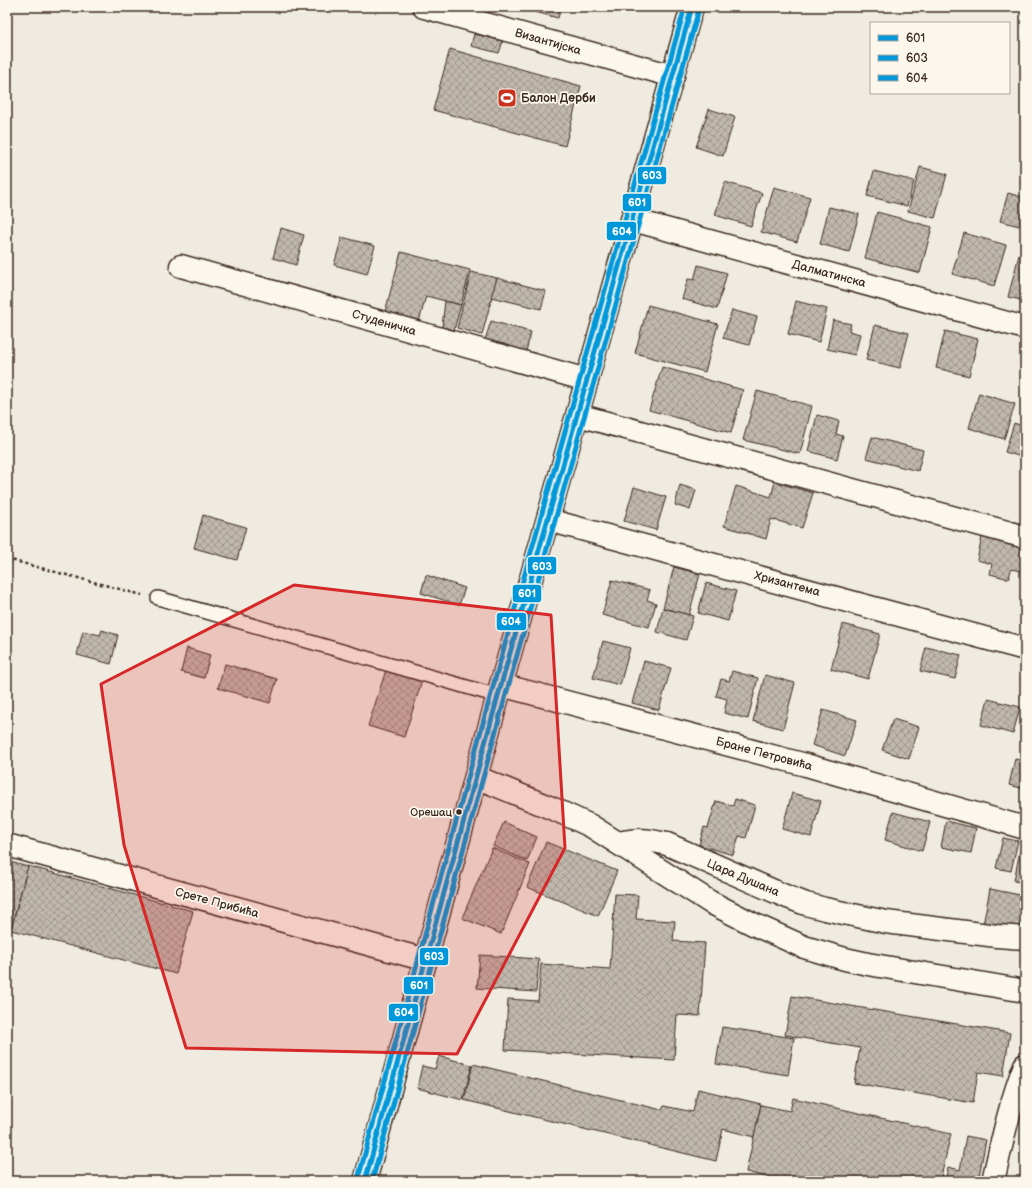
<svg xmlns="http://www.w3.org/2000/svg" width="1032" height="1188" font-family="'Balsamiq Sans',sans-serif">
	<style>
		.building { fill: url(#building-cross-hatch); stroke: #3b2a1e }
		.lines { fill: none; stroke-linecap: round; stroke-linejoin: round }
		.lane-casing { stroke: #3b2a1e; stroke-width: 16 }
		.street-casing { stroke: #3b2a1e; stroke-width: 25 }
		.secondary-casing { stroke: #3b2a1e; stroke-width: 25 }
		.path { stroke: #3b2a1e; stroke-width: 2.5; stroke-dasharray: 3 3; stroke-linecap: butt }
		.lane { stroke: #fbf7ec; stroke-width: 13 }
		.street { stroke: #fbf7ec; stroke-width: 22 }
		.secondary { stroke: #fbf7ec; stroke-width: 22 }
		.bus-1-casing { stroke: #fbf7ec; stroke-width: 8 }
		.bus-2-casing { stroke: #fbf7ec; stroke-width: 8 }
		.bus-3-casing { stroke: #fbf7ec; stroke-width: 8 }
		.bus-1 { stroke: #0098da; stroke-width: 5 }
		.bus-2 { stroke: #0098da; stroke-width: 5 }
		.bus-3 { stroke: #0098da; stroke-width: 5 }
		.marked { fill: #d62828; fill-opacity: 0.2; stroke: #d62828; stroke-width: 3; stroke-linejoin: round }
		.bus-dot { fill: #3b2a1e; stroke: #fbf7ec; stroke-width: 1.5 }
		.labels { text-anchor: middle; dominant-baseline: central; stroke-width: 3.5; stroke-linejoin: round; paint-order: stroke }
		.bus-label { font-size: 11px; fill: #3b2a1e; stroke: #fbf7ec; text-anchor: end }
		.street-label { font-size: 12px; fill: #3b2a1e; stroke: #fbf7ec }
		.poi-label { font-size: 12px; font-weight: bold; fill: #3b2a1e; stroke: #fbf7ec; text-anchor: start }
		.line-badge { stroke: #fbf7ec; stroke-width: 1.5 }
		.badge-label { font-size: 11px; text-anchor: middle; font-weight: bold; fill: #fff }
	</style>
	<defs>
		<pattern id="building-cross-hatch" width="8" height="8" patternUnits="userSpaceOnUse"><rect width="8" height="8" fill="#c0b8ad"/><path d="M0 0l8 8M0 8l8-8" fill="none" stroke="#9d968c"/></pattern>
	</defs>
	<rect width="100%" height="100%" fill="#f0ebe0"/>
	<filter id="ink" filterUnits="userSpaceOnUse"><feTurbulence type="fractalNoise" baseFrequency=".025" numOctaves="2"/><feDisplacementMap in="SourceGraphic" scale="8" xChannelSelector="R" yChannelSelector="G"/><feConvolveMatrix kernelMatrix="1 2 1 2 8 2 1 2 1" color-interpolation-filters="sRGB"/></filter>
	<g filter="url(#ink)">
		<g class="building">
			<polygon points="532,7 561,7 558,18 531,11"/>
			<polygon points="474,34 503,41 499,53 471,46"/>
			<polygon points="450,49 581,86 565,146 433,110"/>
			<polygon points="709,109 735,117 723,156 696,147"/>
			<polygon points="920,167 947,174 935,218 908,211"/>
			<polygon points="874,171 914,181 907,206 867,196"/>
			<polygon points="725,182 762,193 751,226 715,215"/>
			<polygon points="774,187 810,197 797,242 761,232"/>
			<polygon points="1008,193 1025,198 1025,205 1019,226 1000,221"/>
			<polygon points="829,207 859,214 849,252 820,244"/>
			<polygon points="877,212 932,227 920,273 865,258"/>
			<polygon points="281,228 304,235 296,265 273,258"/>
			<polygon points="964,233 1006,245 994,286 952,274"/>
			<polygon points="342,237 375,246 367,274 334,265"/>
			<polygon points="401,252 470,270 461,305 426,296 419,322 385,312"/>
			<polygon points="1019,255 1025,256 1025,301 1008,297"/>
			<polygon points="698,265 727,273 717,309 682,299 688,279 694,280"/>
			<polygon points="471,272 497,278 482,335 457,328"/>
			<polygon points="497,278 546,291 541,309 491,297"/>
			<polygon points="445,301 461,305 454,330 442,327"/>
			<polygon points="796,301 827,309 819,342 788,334"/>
			<polygon points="648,305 718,324 705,372 635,353"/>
			<polygon points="732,310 757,317 749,345 723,338"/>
			<polygon points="833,320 851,324 849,331 860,334 855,355 827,349"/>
			<polygon points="491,321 531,332 526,351 485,340"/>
			<polygon points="875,325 909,333 900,368 866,360"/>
			<polygon points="945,331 978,339 969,376 936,368"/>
			<polygon points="662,367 743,390 731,433 649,410"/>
			<polygon points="757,391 812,406 800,454 743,440"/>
			<polygon points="979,393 1015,404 1004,439 969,428"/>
			<polygon points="817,415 839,421 836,434 843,436 837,459 808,451"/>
			<polygon points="1014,423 1025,427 1025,458 1005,452"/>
			<polygon points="872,437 923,450 918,471 866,458"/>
			<polygon points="775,482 813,493 802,528 771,519 766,539 724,526 736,486 771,497"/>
			<polygon points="680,485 696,490 690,510 675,505"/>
			<polygon points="634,487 666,497 656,530 624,521"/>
			<polygon points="203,515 246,527 237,560 194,548"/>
			<polygon points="982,537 1025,549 1025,558 1021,571 1011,569 1009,579 990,574 992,564 977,560"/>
			<polygon points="674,567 700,574 689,615 663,608"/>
			<polygon points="426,575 465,588 459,605 421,593"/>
			<polygon points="612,580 650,590 647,600 656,603 649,627 602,615"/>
			<polygon points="706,583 736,591 728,621 698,613"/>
			<polygon points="663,608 693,616 686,640 657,632"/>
			<polygon points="843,624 880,634 868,679 831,669"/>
			<polygon points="102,630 118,635 111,664 77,655 83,631 100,635"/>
			<polygon points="603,641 630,648 620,685 593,678"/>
			<polygon points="926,647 961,655 955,679 920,671"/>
			<polygon points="187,648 210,655 204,678 181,672"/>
			<polygon points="644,661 671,668 659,710 632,703"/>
			<polygon points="225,664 277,679 270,703 218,688"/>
			<polygon points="386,670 422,681 404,737 368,726"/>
			<polygon points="732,671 758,678 748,719 724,713 727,699 716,696 721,679 729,681"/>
			<polygon points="765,675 795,683 783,729 753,721"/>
			<polygon points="988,699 1020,707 1013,734 981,725"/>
			<polygon points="823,710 857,720 845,756 812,745"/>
			<polygon points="893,719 919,727 909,759 882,750"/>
			<polygon points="1015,759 1025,761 1025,789 1009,785"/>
			<polygon points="792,793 821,801 811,837 782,829"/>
			<polygon points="735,799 755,805 746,838 739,836 733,855 699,845 704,827 708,828 716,801 733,806"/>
			<polygon points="893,812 930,822 922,851 885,840"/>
			<polygon points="946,821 976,828 971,853 941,847"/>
			<polygon points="504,822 537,837 527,861 493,846"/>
			<polygon points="1003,838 1018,841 1011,871 996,868"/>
			<polygon points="546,842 617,871 598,916 527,887"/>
			<polygon points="492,848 530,864 501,934 462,918"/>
			<polygon points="1020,850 1025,851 1025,883 1014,881"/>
			<polygon points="7,861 28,867 11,929 7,928"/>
			<polygon points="28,866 193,911 176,974 11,930"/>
			<polygon points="990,889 1025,896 1025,905 1020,928 1000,924 998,934 982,930"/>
			<polygon points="615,894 638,895 636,919 675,921 673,941 705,943 700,1016 677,1015 674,1060 505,1050 508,999 538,1001 541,964 610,969"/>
			<polygon points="480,955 539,959 536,992 477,988"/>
			<polygon points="792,996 1010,1033 1003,1076 978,1072 973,1103 854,1083 860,1048 785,1035"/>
			<polygon points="722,1027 794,1038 788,1075 716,1064"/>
			<polygon points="439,1056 472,1065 463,1100 417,1088 422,1066 435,1069"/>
			<polygon points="473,1064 662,1110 664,1106 693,1112 698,1089 761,1104 754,1137 723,1129 716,1161 464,1100"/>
			<polygon points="793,1098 951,1134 940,1181 784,1181 746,1172 761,1105 790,1111"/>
			<polygon points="966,1136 986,1140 978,1181 961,1181 946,1178 948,1167 960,1170"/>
		</g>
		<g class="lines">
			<defs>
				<polyline id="lane" points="158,598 498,696"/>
				<g id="street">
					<polyline points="424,7 673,76"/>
					<polyline points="633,220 1025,328"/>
					<polyline points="181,266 587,380"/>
					<polyline points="578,415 1025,537"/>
					<polyline points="548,520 1025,649"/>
					<polyline points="501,685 806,765 1025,828"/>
					<path d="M618 843C640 839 645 839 667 844L785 896 806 904 825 909 886 922 997 936 1025 938"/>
					<polyline points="7,845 426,960"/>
					<path d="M993 1181C1002 1142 1010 1103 1025 1065"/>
				</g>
				<g id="secondary">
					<polyline points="476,777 556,810 591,826 710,902 753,924 804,947 845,959 868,964 1025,991"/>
					<polyline points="365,1181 501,685 692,7"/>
				</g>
			</defs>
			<use href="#lane" class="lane-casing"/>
			<use href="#street" class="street-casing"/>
			<use href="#secondary" class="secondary-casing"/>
			<polyline class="path" points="7,559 142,595"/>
			<use href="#lane" class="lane"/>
			<use href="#street" class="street"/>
			<use href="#secondary" class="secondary"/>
			<defs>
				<polyline id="bus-1" points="365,1181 501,685 692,7"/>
				<polyline id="bus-2" points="372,1181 508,687 699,9"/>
				<polyline id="bus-3" points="358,1179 494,683 685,7"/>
			</defs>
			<use href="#bus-1" class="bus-1-casing"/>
			<use href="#bus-2" class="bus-2-casing"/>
			<use href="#bus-3" class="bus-3-casing"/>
			<use href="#bus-1" class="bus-1"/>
			<use href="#bus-2" class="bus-2"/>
			<use href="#bus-3" class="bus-3"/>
		</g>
	</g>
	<path class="marked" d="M294 585 551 615 565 848 457 1054 186 1048 124 845 101 684Z"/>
	<defs>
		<symbol id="stadium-square" viewBox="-11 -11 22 22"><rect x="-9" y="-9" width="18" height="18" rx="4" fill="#c8321e" stroke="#fbf7ec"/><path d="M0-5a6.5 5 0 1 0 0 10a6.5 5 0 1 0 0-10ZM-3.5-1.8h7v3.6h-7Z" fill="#fff"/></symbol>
	</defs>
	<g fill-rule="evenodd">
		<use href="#stadium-square" x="496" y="87" width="22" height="22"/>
	</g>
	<circle class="bus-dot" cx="459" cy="812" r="3.5"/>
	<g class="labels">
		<g class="bus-label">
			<text x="452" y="812">Орешац</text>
		</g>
		<g class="street-label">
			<text transform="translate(548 42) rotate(16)">Византијска</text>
			<text transform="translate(829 274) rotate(15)">Далматинска</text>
			<text transform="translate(384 323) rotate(16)">Студеничка</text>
			<text transform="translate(787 584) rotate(15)">Хризантема</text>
			<text transform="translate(764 754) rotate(15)">Бране Петровића</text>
			<text transform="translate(743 878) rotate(23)">Цара Душана</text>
			<text transform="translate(217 903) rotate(15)">Срете Прибића</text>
		</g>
		<g class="poi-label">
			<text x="521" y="98">Балон Дерби</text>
		</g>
	</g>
	<g class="line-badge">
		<rect x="637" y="166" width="30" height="19" rx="4" fill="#0098da"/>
		<rect x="622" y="193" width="30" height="19" rx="4" fill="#0098da"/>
		<rect x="606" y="221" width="31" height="20" rx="4" fill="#0098da"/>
		<rect x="527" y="556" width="30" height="19" rx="4" fill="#0098da"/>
		<rect x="512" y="584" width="30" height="19" rx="4" fill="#0098da"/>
		<rect x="496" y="612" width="31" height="19" rx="4" fill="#0098da"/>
		<rect x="419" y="947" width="30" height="19" rx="4" fill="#0098da"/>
		<rect x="403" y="976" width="31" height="19" rx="4" fill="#0098da"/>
		<rect x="388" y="1003" width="31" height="19" rx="4" fill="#0098da"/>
	</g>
	<g class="badge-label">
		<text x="652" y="179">603</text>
		<text x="637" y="206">601</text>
		<text x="622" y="235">604</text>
		<text x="542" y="570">603</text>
		<text x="527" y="597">601</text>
		<text x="511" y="625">604</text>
		<text x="434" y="960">603</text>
		<text x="419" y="989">601</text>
		<text x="404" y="1016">604</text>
	</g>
	<rect width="1032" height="1188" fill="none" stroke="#fbf7ec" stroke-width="24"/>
	<rect x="12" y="12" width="1008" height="1164" fill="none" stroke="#3b2a1e" stroke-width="1.5" filter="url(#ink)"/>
	<rect x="870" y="22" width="140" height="72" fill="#fbf7ec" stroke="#aea59a"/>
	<rect x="878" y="35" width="20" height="6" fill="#0098da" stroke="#aea59a"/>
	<text x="906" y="42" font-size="12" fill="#3b2a1e">601</text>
	<rect x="878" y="55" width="20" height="6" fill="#0098da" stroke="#aea59a"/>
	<text x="906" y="62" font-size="12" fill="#3b2a1e">603</text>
	<rect x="878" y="75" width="20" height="6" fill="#0098da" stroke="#aea59a"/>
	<text x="906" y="82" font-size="12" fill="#3b2a1e">604</text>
</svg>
